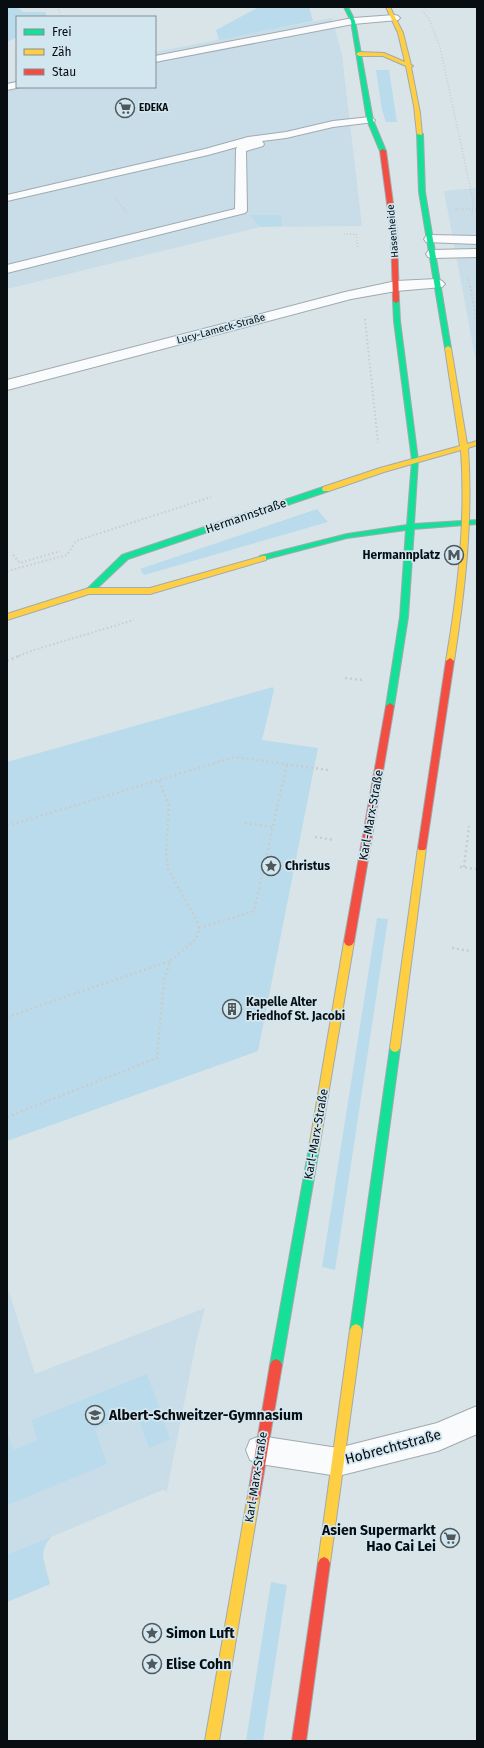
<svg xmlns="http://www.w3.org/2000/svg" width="484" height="1748" font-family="'Fira Sans',sans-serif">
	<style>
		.built { fill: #c8dde7 }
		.green { fill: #badbeb }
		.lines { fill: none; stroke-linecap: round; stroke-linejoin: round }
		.lane-casing { stroke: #a1aaae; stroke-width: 2 }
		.street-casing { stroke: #a1aaae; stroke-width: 2 }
		.fast-casing { stroke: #a1aaae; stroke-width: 2 }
		.slow-casing { stroke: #a1aaae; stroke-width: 2 }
		.jam-casing { stroke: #a1aaae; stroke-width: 2 }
		.path-far2 { stroke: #c9ccce; stroke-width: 1.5; stroke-dasharray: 1 2; stroke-linecap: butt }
		.path-far1 { stroke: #c9ccce; stroke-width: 2; stroke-dasharray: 1.5 2.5; stroke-linecap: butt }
		.path { stroke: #c9ccce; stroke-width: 2.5; stroke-dasharray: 2 3; stroke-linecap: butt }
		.lane { fill: #f9fbfc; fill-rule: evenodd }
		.street { fill: #f9fbfc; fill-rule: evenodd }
		.fast { fill: #16e098; fill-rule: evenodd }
		.slow { fill: #ffcf43; fill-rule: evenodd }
		.jam { fill: #f24e42; fill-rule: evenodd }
		.labels { text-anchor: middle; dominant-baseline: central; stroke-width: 3.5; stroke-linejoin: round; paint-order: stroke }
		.far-poi-label { font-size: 10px; font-weight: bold; fill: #070d10; stroke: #d2e6f0; text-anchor: start }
		.far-street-label { font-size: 10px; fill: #070d10; stroke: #d2e6f0 }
		.street-label { font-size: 12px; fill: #070d10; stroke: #d2e6f0 }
		.poi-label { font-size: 12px; font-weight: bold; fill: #070d10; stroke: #d2e6f0; text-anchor: start }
		.near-poi-label { font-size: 14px; font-weight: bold; fill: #070d10; stroke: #d2e6f0; text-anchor: start }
		.near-street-label { font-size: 14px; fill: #070d10; stroke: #d2e6f0 }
	</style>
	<rect width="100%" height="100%" fill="#d9e4e9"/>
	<g class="built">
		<polygon points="332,18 342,55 362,226 260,227 7,289 7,82 17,80 17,87 155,87 155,52"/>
		<polygon points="477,188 477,367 444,191"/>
		<polygon points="7,1286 35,1374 205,1308 197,1338 166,1495 166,1491 163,1490 160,1491 51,1537 44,1544 42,1552 50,1584 7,1602"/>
	</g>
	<g class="green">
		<polygon points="7,7 17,7 23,12 45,12 47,17 17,17 17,37 7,42"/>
		<polygon points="259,7 309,7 313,21 219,40 216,30"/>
		<polygon points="376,70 389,70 397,122 386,122 382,110"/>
		<polygon points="250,215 281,215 282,226 260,227"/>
		<polygon points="317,509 328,522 144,575 140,569"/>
		<polygon points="273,687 274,690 262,740 318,748 258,1051 7,1141 7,762"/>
		<polygon points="377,918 388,919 335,1270 322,1267"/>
		<polygon points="147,1374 170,1439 149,1448 136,1412 95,1429 107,1464 7,1505 7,1431 13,1450 37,1440 32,1420"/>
		<path d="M51 1537C37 1553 45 1566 50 1584L7 1602V1555Z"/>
		<polygon points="271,1582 287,1585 263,1741 246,1741"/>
	</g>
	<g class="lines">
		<defs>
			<g id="lane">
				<polygon points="395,15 398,16 400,18 398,20 353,24 155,62 155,56 353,18"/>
				<polygon points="17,82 17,87 21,87 7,90 7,84"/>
				<polygon points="370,117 375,120 374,122 333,127 286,138 262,141 264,144 263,146 246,151 247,211 245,213 7,273 7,265 235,209 236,149 237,147 208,155 7,201 7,195 205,149 248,137 286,132 333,121"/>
				<polygon points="430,235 477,236 477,244 426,242 424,239 426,236"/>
				<polygon points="477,249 477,257 432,258 428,257 426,254 428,251 432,250"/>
			</g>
			<g id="street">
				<polygon points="437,279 442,281 445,284 442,287 396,291 351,299 7,390 7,380 345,292 396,281"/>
				<polygon points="477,1406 477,1434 438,1451 338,1476 260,1464 250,1460 246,1450 250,1440 260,1436 338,1448 437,1423"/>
			</g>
			<g id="fast">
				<polygon points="344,7 348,7 355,21 373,120 386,151 385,152 380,151 367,120 351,21"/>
				<polygon points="420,132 423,134 425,192 451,348 448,350 445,348 419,192 417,134"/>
				<polygon points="396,299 399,301 400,321 418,460 414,524 477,520 477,524 414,529 408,617 394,706 390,709 386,706 400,617 406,530 347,538 263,560 259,558 260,556 347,534 407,525 412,460 394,321 393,301"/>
				<polygon points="323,487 329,487 330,489 329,491 128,559 92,593 86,593 85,591 122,555"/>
				<polygon points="395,1044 398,1045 400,1048 362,1330 360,1334 356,1336 352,1334 350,1330 390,1048 392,1045"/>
				<polygon points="314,1143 318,1145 319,1148 282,1365 280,1369 276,1371 272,1369 270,1365 309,1148 310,1145"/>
			</g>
			<g id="slow">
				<polygon points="386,7 390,7 403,33 411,65 413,66 411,67 420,113 422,135 417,134 414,106 406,66 383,56 359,56 356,54 359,52 384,53 405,62 398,33"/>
				<path d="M448 346 451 348 467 444 477 441V445L468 448C473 520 465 590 454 661L450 664 446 661C458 591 466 521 461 450L384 472 329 491H323L322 489 323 487 380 468 460 446 445 348Z"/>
				<polygon points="263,556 266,556 266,560 150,594 89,594 7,620 7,614 89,588 150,588"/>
				<polygon points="422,845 425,846 426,848 400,1048 398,1051 395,1052 392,1051 390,1048 418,848 419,846"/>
				<polygon points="349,938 352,939 354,942 319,1148 318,1151 314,1153 310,1151 309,1148 344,942 346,939"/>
				<polygon points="356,1324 360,1326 362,1330 330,1563 328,1567 324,1569 320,1567 318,1563 350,1330 352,1326"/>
				<polygon points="254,1489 258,1491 260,1495 219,1741 205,1741 248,1495 250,1491"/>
			</g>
			<g id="jam">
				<polygon points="383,149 386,151 397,233 399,301 396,303 393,301 391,233 380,151"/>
				<polygon points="450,658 454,661 426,848 425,850 419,850 418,848 446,661"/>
				<polygon points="390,703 394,706 354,942 352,945 349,946 346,945 344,942 386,706"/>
				<polygon points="276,1359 280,1361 282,1365 260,1495 258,1499 254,1501 250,1499 248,1495 270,1365 272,1361"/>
				<polygon points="324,1557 328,1559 330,1563 306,1741 292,1741 318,1563 320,1559"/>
			</g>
		</defs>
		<use href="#lane" class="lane-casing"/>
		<use href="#street" class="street-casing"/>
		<use href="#fast" class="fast-casing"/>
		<use href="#slow" class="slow-casing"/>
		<use href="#jam" class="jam-casing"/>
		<g class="path-far2">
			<polyline points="57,7 62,17"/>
			<polyline points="422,11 429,19 440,47 473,200 472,215"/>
			<polyline points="115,198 127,213"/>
			<polyline points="456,211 456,209 477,209"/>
			<polyline points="344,234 356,234 358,249"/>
			<polyline points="468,277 470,287"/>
		</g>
		<g class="path-far1">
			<polyline points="470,286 477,322"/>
			<polyline points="365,319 378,443"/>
			<polyline points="13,555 20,563 60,551"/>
			<polyline points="7,571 67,555 76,541 211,497"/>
			<polyline points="19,656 34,650 134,620"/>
		</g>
		<g class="path">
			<polyline points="7,661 21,655"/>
			<polyline points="345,678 362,680 361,682"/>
			<polyline points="245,823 273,827"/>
			<polyline points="7,826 235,757 328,770"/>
			<polyline points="315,837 334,840"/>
			<polyline points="460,867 477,869"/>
			<polyline points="464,867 469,826"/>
			<polyline points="199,928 254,911 287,764"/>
			<polyline points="452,948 470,951"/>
			<polyline points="7,1017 170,961"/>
			<polyline points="7,1117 157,1058 164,981 170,961 196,939 199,928 195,917 168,869 166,852 169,805 159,781"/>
		</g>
		<use href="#lane" class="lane"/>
		<use href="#street" class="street"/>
		<use href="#fast" class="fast"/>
		<use href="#slow" class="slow"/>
		<use href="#jam" class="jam"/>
	</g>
	<defs>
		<symbol id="supermarket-ring" viewBox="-11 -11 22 22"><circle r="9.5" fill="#d2e6f0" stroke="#50585c" stroke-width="1.5"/><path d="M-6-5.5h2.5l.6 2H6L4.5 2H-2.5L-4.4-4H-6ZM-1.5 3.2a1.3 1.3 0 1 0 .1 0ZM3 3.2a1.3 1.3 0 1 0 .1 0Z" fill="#50585c"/></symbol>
		<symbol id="metro-ring" viewBox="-11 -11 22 22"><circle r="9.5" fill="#d2e6f0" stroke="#50585c" stroke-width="1.5"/><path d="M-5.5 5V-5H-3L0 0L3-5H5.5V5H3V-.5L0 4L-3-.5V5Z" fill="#50585c"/></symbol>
		<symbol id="sight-ring" viewBox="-11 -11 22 22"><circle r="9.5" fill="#d2e6f0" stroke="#50585c" stroke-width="1.5"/><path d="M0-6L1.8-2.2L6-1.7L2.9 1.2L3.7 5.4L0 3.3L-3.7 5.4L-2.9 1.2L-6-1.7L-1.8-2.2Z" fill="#50585c"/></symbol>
		<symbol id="building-ring" viewBox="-11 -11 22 22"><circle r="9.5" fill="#d2e6f0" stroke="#50585c" stroke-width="1.5"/><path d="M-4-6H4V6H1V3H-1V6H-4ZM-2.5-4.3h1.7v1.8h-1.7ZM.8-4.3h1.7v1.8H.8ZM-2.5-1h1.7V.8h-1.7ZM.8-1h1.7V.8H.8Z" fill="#50585c"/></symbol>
		<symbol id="school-ring" viewBox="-11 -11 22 22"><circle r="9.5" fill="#d2e6f0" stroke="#50585c" stroke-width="1.5"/><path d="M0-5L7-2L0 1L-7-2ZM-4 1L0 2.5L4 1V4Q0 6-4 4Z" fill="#50585c"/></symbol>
	</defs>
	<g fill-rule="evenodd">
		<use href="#supermarket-ring" x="114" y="97" width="22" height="22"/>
		<use href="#metro-ring" x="443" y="544" width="22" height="22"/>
		<use href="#sight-ring" x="260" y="855" width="22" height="22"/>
		<use href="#building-ring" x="221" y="998" width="22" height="22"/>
		<use href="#school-ring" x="84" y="1404" width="22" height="22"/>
		<use href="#supermarket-ring" x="439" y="1527" width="22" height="22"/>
		<use href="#sight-ring" x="141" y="1622" width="22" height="22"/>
		<use href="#sight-ring" x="141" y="1653" width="22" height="22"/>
	</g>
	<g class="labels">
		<g class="far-poi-label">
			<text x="139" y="108">EDEKA</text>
		</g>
		<g class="far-street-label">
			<text transform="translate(393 231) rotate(-95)">Hasenheide</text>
			<text transform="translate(221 329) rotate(-15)">Lucy-Lameck-Straße</text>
		</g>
		<g class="street-label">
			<text transform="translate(246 516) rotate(-19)">Hermannstraße</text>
			<text transform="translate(371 815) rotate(-80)">Karl-Marx-Straße</text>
			<text transform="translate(316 1134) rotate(-80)">Karl-Marx-Straße</text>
			<text transform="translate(256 1477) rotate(-81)">Karl-Marx-Straße</text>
		</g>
		<g class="poi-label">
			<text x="440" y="555" text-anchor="end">Hermannplatz</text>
			<text x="285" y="866">Christus</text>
			<text x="246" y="1002">Kapelle Alter<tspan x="246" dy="14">Friedhof St. Jacobi</tspan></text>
		</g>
		<g class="near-poi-label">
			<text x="109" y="1415">Albert-Schweitzer-Gymnasium</text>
			<text x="436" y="1530" text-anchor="end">Asien Supermarkt<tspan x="436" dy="16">Hao Cai Lei</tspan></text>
			<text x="166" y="1633">Simon Luft</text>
			<text x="166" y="1664">Elise Cohn</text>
		</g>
		<g class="near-street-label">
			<text transform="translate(393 1447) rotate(-15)">Hobrechtstraße</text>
		</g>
	</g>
	<rect width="484" height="1748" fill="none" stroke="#070d10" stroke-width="16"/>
	<rect x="16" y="16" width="140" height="72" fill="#d2e6f0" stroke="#818f96"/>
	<rect x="24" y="29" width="20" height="6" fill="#16e098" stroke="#818f96"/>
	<text x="52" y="36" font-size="12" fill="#070d10">Frei</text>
	<rect x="24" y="49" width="20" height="6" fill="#ffcf43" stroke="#818f96"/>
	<text x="52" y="56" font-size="12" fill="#070d10">Zäh</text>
	<rect x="24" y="69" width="20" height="6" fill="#f24e42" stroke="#818f96"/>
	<text x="52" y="76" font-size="12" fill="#070d10">Stau</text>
</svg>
